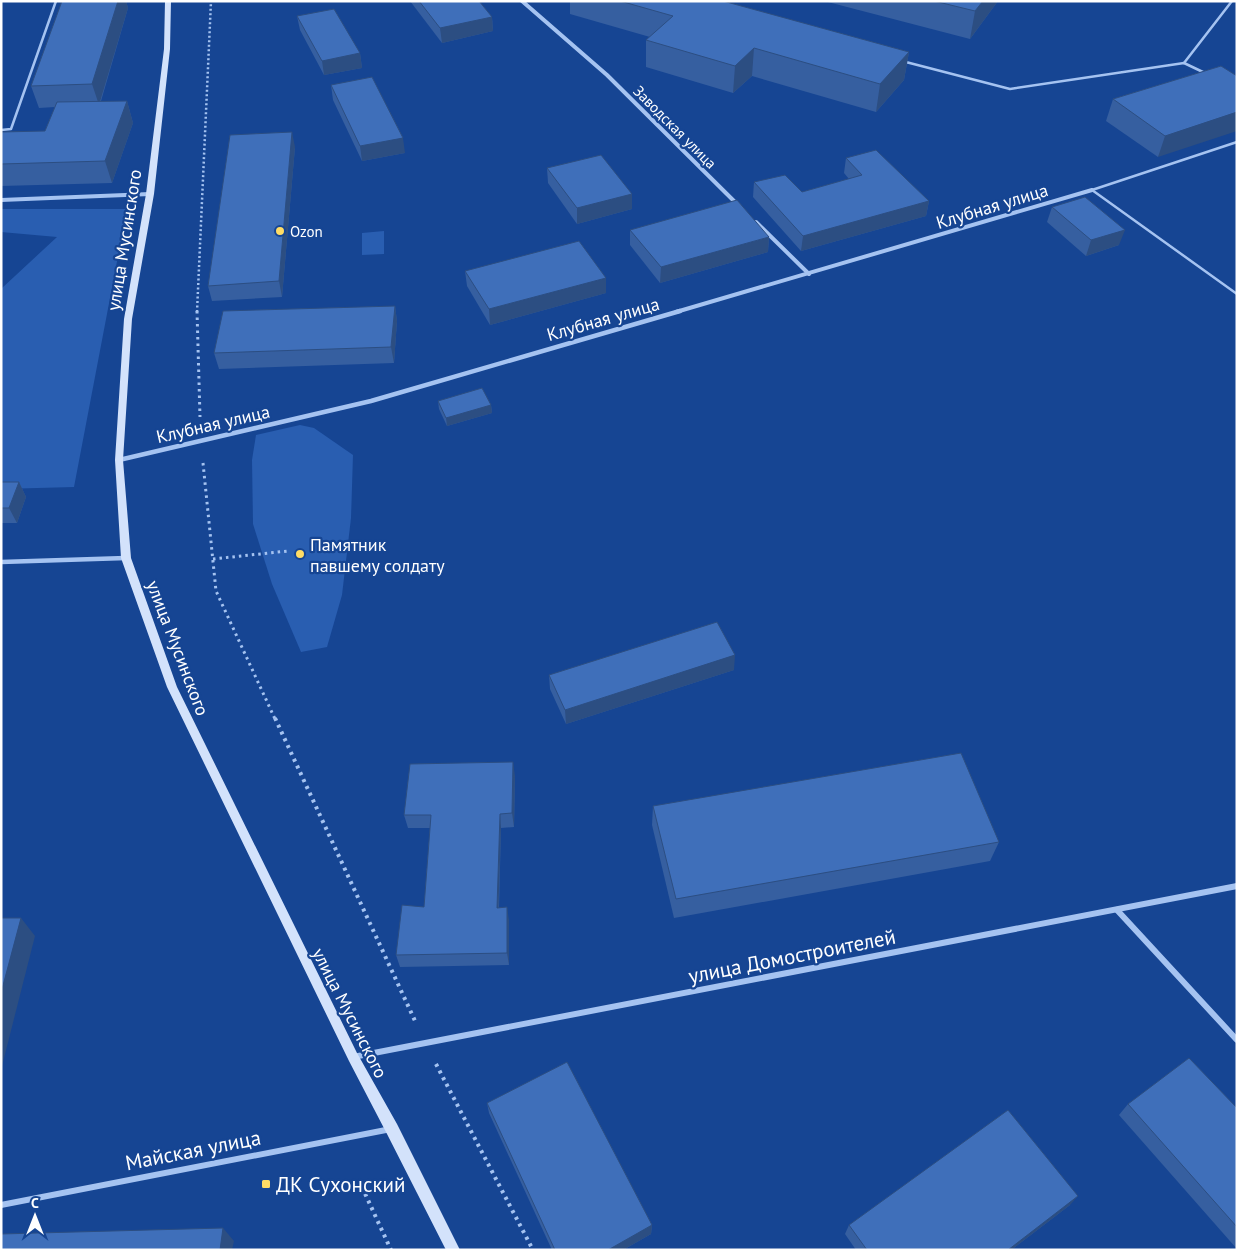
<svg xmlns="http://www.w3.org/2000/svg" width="1238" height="1251" font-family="'PT Sans',sans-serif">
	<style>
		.green { fill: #295eb1 }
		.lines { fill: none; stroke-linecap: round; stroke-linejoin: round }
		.path-far2 { stroke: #a5c3f1; stroke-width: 2.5; stroke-dasharray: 2 2.5; stroke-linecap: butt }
		.path-far1 { stroke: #a5c3f1; stroke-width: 3; stroke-dasharray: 2.5 4; stroke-linecap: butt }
		.path { stroke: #a5c3f1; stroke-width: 4; stroke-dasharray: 3 4.5; stroke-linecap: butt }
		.lane { stroke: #a5c3f1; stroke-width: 2.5 }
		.street-far2 { stroke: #a5c3f1; stroke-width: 4 }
		.street-far1 { stroke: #a5c3f1; stroke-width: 4.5 }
		.street { stroke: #a5c3f1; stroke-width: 6 }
		.secondary { fill: #d3e2fb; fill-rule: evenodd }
		.wall { fill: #365fa0 }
		.shaded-wall { fill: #2c4e82 }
		.building { fill: #3f6fba; stroke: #2c4e82 }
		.poi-dot { fill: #ffdc65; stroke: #164593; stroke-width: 2 }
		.labels { text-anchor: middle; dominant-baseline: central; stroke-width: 4.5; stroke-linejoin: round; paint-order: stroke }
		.far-street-label { font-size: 15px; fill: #fff; stroke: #164593 }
		.far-poi-label { font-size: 15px; fill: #fff; stroke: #164593; text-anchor: start }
		.street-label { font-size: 18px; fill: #fff; stroke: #164593 }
		.poi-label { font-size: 18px; fill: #fff; stroke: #164593; text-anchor: start }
		.near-street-label { font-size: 21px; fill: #fff; stroke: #164593 }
		.near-poi-label { font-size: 21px; fill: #fff; stroke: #164593; text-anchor: start }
	</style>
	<rect width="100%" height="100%" fill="#164593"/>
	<g class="green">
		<polygon points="2,209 127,209 74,487 1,489 1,289 57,237 1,232"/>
		<polygon points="384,231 384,254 362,255 362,233"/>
		<polygon points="300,425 314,428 353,455 351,518 342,595 327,647 301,652 272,584 253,524 252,460 256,435"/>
	</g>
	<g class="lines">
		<polyline class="path-far2" points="197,312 211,1"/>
		<g class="path-far1">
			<polyline points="197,311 200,417"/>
			<polyline points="203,463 216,591 275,719"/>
			<polyline points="213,559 288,551"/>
		</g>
		<g class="path">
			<polyline points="275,718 416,1023"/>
			<polyline points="436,1064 533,1250"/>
			<polyline points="362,1187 391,1250"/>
		</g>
		<g class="lane">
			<polyline points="902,61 1010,89 1184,63 1205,73"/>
			<polyline points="1184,63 1232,1"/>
			<polyline points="1,130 11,129 56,1"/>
			<polyline points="1092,190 1237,294"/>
			<polyline points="1092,190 1237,142"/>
		</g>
		<g class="street-far2">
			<polyline points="522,1 607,75 739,206"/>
			<polyline points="1,200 150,194"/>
			<polyline points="756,222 809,274"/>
			<polyline points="676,312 1092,190"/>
		</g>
		<g class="street-far1">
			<polyline points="119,460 371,401 680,311"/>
			<polyline points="1,562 126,558"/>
		</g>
		<g class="street">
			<polyline points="1117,910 1237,1040"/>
			<polyline points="353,1057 1237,886"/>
			<polyline points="1,1205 391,1129"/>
		</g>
		<polygon class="secondary" points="165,1 171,1 170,49 154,194 132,319 123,460 131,558 177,687 357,1053 397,1124 460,1250 446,1250 387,1134 349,1061 167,687 121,558 115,460 124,319 146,194 164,49"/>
	</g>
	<g class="wall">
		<polygon points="62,1 126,1 128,8 101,101 127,101 133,123 112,183 1,186 1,132 45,131 55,107 39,108 31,86"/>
		<polygon points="410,1 479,1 492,17 493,31 442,43"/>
		<polygon points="570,1 723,1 909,52 904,80 876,112 752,76 733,93 646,67 646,40 650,37 570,14"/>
		<polygon points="824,1 998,1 970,39"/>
		<polygon points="297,16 360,53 362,68 324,75 300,30"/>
		<polygon points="1221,66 1158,157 1106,121 1113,99"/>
		<polygon points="331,85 405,153 362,161 333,100"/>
		<polygon points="295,147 282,297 212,301 208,286"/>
		<polygon points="846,158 929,201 926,216 801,251 753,197 754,182 802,192 849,179 844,173"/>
		<polygon points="547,168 632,194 632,209 577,224 548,183"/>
		<polygon points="1052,207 1119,245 1086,256 1047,222"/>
		<polygon points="630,230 769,237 768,252 660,283 630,245"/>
		<polygon points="465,271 606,278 606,293 490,325 467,286"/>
		<polygon points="395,306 397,321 394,363 219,369 214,353"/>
		<polygon points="438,401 491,405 492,413 447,426 439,409"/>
		<polygon points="1,482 19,482 26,497 17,523 1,523"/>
		<polygon points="734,670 566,724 550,689 549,675"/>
		<polygon points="515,776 514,827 501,828 499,908 509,920 509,965 400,967 396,955 424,907 430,828 408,828 404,815"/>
		<polygon points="653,806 999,842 990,861 674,918 652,825"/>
		<polygon points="487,1103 652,1225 651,1234 623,1250 552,1250 489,1113"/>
		<polygon points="1128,1104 1237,1108 1237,1249 1119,1115"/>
		<polygon points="1070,1205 1011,1250 856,1250 845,1234 849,1225"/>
	</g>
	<g class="shaded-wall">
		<polygon points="118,1 126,1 128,8 99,105 92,84"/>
		<polygon points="983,1 998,1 970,39 975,11"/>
		<polygon points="492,17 493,31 442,43 440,28"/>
		<polygon points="754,48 752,76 733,93 735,66"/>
		<polygon points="909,52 904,80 876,112 880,84"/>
		<polygon points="360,53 362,68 324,75 322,61"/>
		<polygon points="127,101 133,123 112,183 105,161"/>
		<polygon points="1237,112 1237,131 1158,157 1165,136"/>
		<polygon points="292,132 295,147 282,297 279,281"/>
		<polygon points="403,138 405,153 362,161 360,146"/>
		<polygon points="632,194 632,209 577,224 577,208"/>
		<polygon points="929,201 926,216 801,251 803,236"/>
		<polygon points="1125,230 1119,245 1086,256 1091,240"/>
		<polygon points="769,237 768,252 660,283 661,267"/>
		<polygon points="606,278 606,293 490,325 489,309"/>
		<polygon points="395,306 397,321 394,363 391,347"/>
		<polygon points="491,405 492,413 447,426 446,418"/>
		<polygon points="19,482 26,497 17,523 9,508"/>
		<polygon points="735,655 734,670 566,724 565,710"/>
		<polygon points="513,762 515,776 514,827 512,813"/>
		<polygon points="500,814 501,828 498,921 497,908"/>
		<polygon points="507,907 509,920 509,965 507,953"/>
		<polygon points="21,918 35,936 1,1070 1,993"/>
		<polygon points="1078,1196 1070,1205 1011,1250 1008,1250"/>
		<polygon points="652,1225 651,1234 623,1250 608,1250"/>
		<polygon points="223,1228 234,1241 232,1250 220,1250"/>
	</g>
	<g class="building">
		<polygon points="62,1 118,1 92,84 31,86"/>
		<polygon points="419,1 479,1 492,17 440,28"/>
		<polygon points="620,1 723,1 909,52 880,84 754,48 735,66 646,40 673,16"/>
		<polygon points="934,1 983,1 975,11"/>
		<polygon points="334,9 360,53 322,61 297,16"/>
		<polygon points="1221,66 1237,76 1237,112 1165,136 1113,99"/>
		<polygon points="372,77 403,138 360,146 331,85"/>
		<polygon points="127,101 105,161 1,164 1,132 45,131 57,102"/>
		<polygon points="292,132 279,281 208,286 230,135"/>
		<polygon points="876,150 929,201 803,236 754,182 785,175 802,192 862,175 846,158"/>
		<polygon points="601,155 632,194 577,208 547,168"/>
		<polygon points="1085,197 1125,230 1091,240 1052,207"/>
		<polygon points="737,200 769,237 661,267 630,230"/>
		<polygon points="579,241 606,278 489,309 465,271"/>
		<polygon points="395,306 391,347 214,353 223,311"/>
		<polygon points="482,388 491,405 446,418 438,401"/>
		<polygon points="1,482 19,482 9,508 1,508"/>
		<polygon points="717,622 735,655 565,710 549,675"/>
		<polygon points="961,753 999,842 676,899 653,806"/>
		<polygon points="513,762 512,813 500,814 497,908 507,907 507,953 396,955 402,905 424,907 431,815 404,815 410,764"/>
		<polygon points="1,918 21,918 1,993"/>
		<polygon points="1189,1058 1237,1108 1237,1227 1128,1104"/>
		<polygon points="567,1062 652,1225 608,1250 555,1250 487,1103"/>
		<polygon points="1008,1110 1078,1196 1008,1250 867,1250 849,1225"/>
		<polygon points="223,1228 220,1250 1,1250 1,1234"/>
	</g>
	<g class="poi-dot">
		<circle cx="280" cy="231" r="5"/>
		<circle cx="300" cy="554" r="5"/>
		<rect x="261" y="1179" width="10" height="10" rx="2.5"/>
	</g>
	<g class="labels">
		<g class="far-street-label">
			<text transform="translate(675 127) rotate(45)">Заводская улица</text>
		</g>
		<g class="far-poi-label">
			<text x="290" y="231">Ozon</text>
		</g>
		<g class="street-label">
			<text transform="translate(992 206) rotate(-17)">Клубная улица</text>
			<text transform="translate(124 240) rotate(-81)">улица Мусинского</text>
			<text transform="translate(603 319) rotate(-16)">Клубная улица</text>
			<text transform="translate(213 424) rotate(-13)">Клубная улица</text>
			<text transform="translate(178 648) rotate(69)">улица Мусинского</text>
			<text transform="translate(350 1013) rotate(63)">улица Мусинского</text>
		</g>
		<g class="poi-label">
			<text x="310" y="544">Памятник<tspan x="310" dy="21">павшему солдату</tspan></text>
		</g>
		<g class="near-street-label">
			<text transform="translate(792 956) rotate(-11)">улица Домостроителей</text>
			<text transform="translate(193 1150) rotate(-11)">Майская улица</text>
		</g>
		<g class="near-poi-label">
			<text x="276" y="1184">ДК Сухонский</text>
		</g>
	</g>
	<rect width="1238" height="1251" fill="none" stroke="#ffffff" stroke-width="5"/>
	<g transform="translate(35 1216)" stroke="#164593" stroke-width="4" paint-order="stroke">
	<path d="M0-4L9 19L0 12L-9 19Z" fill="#ffffff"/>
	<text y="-8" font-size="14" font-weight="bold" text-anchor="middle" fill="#ffffff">С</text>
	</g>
</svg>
